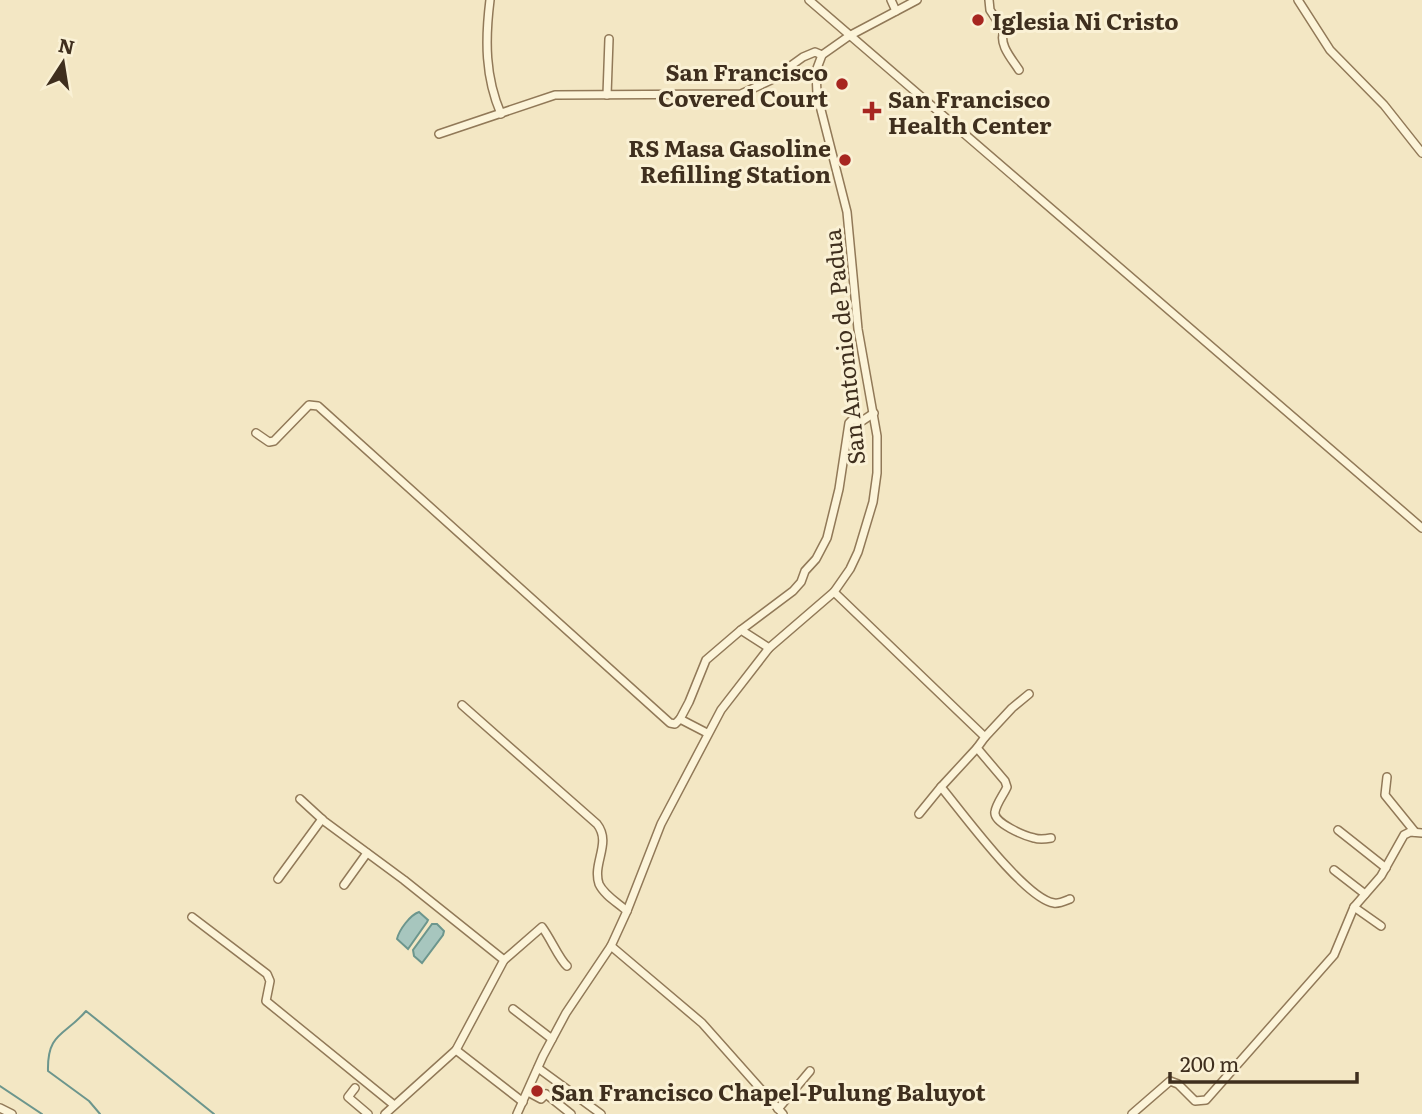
<svg xmlns="http://www.w3.org/2000/svg" width="1422" height="1114" font-family="Literata,serif">
	<style>
		.water { fill: #a7c6be; stroke: #6c968d; stroke-width: 2 }
		.lines { fill: none; stroke-linecap: round; stroke-linejoin: round }
		.stream { stroke: #6c968d; stroke-width: 2 }
		.minor-casing { stroke: #917958; stroke-width: 10 }
		.minor { stroke: #fcf4d9; stroke-width: 7 }
		.poi-dot { fill: #a72620; stroke: #faf1d5; stroke-width: 2.5 }
		.labels { text-anchor: middle; dominant-baseline: central; stroke-width: 6; stroke-linejoin: round; paint-order: stroke }
		.poi-label { font-size: 23px; font-weight: bold; fill: #3f2f1e; stroke: #faf1d5; text-anchor: start }
		.street-label { font-size: 23px; fill: #3f2f1e; stroke: #faf1d5 }
	</style>
	<rect width="100%" height="100%" fill="#f3e7c4"/>
	<g class="water">
		<path d="M419 912 428 920 427 922 408 949 397 939C399 930 410 915 419 912Z"/>
		<polygon points="432,924 437,924 444,931 443,935 422,963 414,956 413,950"/>
	</g>
	<g class="lines">
		<g class="stream">
			<polyline points="0,1086 42,1114"/>
			<path d="M100 1114 89 1101 48 1071C47 1032 65 1036 86 1011L214 1114"/>
		</g>
		<defs>
			<g id="minor">
				<path d="M490 0C485 40 485 77 501 114"/>
				<polyline points="809,0 1422,528"/>
				<polyline points="891,0 896,11"/>
				<path d="M989 0 990 10 1004 31C998 44 1012 59 1019 70"/>
				<polyline points="1298,0 1330,50 1384,105 1422,153"/>
				<polyline points="607,95 609,39"/>
				<polyline points="439,134 555,95 741,94 771,80 803,57 815,52 822,55"/>
				<polyline points="256,433 269,442 274,441 309,405 318,406 670,723 675,724 680,719"/>
				<path d="M834 592 985 737 977 748 1005 781 1007 787C1004 794 996 804 995 812 993 823 1025 836 1034 838 1040 840 1046 839 1051 838"/>
				<polyline points="741,630 793,591 801,582 805,571 816,559 827,538 839,489 849,423 852,420 862,421 874,413"/>
				<path d="M462 705 597 824C612 843 592 863 599 884 604 895 618 903 627 911"/>
				<polyline points="707,733 680,719 689,702 706,660 741,630 769,648"/>
				<polyline points="985,737 1012,708 1029,694"/>
				<path d="M977 748 941 787C961 811 1025 899 1054 903 1059 904 1065 901 1070 899"/>
				<polyline points="1387,777 1385,795 1415,832"/>
				<polyline points="300,799 324,821 404,880 504,960 456,1050"/>
				<polyline points="919,814 941,787"/>
				<polyline points="1338,830 1386,868"/>
				<polyline points="1334,870 1365,894"/>
				<polyline points="278,879 322,819"/>
				<polyline points="344,885 367,853"/>
				<polyline points="1354,907 1381,926"/>
				<polyline points="192,917 267,974 270,981 266,1001 394,1105"/>
				<polyline points="611,946 702,1023 783,1114"/>
				<path d="M504 960 542 927C551 939 559 959 567 966"/>
				<polyline points="513,1009 552,1039"/>
				<polyline points="538,1068 601,1114"/>
				<polyline points="355,1088 348,1097 368,1114"/>
				<polyline points="528,1092 541,1099 546,1094 571,1114"/>
				<polyline points="0,1108 12,1114"/>
				<polyline points="778,1109 810,1071"/>
				<polyline points="385,1114 456,1050 523,1102"/>
				<polyline points="517,1114 543,1056 566,1013 611,946 627,911 661,824 721,710 769,648 834,592 850,569 858,552 873,502 877,473 877,436 858,329 847,212 817,94 816,71 822,55 849,36 917,0"/>
				<polyline points="1132,1114 1170,1081 1178,1084 1195,1101 1206,1100 1334,955 1354,907 1381,876 1404,835 1410,832 1422,833"/>
			</g>
		</defs>
		<use href="#minor" class="minor-casing"/>
		<use href="#minor" class="minor"/>
	</g>
	<g class="poi-dot">
		<circle cx="978" cy="20" r="7"/>
		<circle cx="842" cy="84" r="7"/>
		<path d="M868.5 100.5h7v7h7v7h-7v7h-7v-7h-7v-7h7z"/>
		<circle cx="845" cy="160" r="7"/>
		<circle cx="537" cy="1091" r="7"/>
	</g>
	<g class="labels">
		<g class="poi-label">
			<text x="992" y="20">Iglesia Ni Cristo</text>
			<text x="828" y="71" text-anchor="end">San Francisco<tspan x="828" dy="26">Covered Court</tspan></text>
			<text x="888" y="98">San Francisco<tspan x="888" dy="26">Health Center</tspan></text>
			<text x="831" y="147" text-anchor="end">RS Masa Gasoline<tspan x="831" dy="26">Refilling Station</tspan></text>
			<text x="551" y="1091">San Francisco Chapel-Pulung Baluyot</text>
		</g>
		<g class="street-label">
			<text transform="translate(843 347) rotate(-96)">San Antonio de Padua</text>
		</g>
	</g>
	<g transform="translate(63 63) rotate(12)" stroke="#faf1d5" stroke-width="5" paint-order="stroke">
	<path d="M0-5L12 26L0 18L-12 26Z" fill="#3f2f1e"/>
	<text y="-10" font-size="19" font-weight="bold" text-anchor="middle" fill="#3f2f1e">N</text>
	</g>
	<path d="M1170 1072v10h187v-10" fill="none" stroke="#3f2f1e" stroke-width="3.5"/>
	<text x="1180" y="1072" font-size="21" fill="#3f2f1e" stroke="#faf1d5" stroke-width="5" paint-order="stroke">200 m</text>
</svg>
